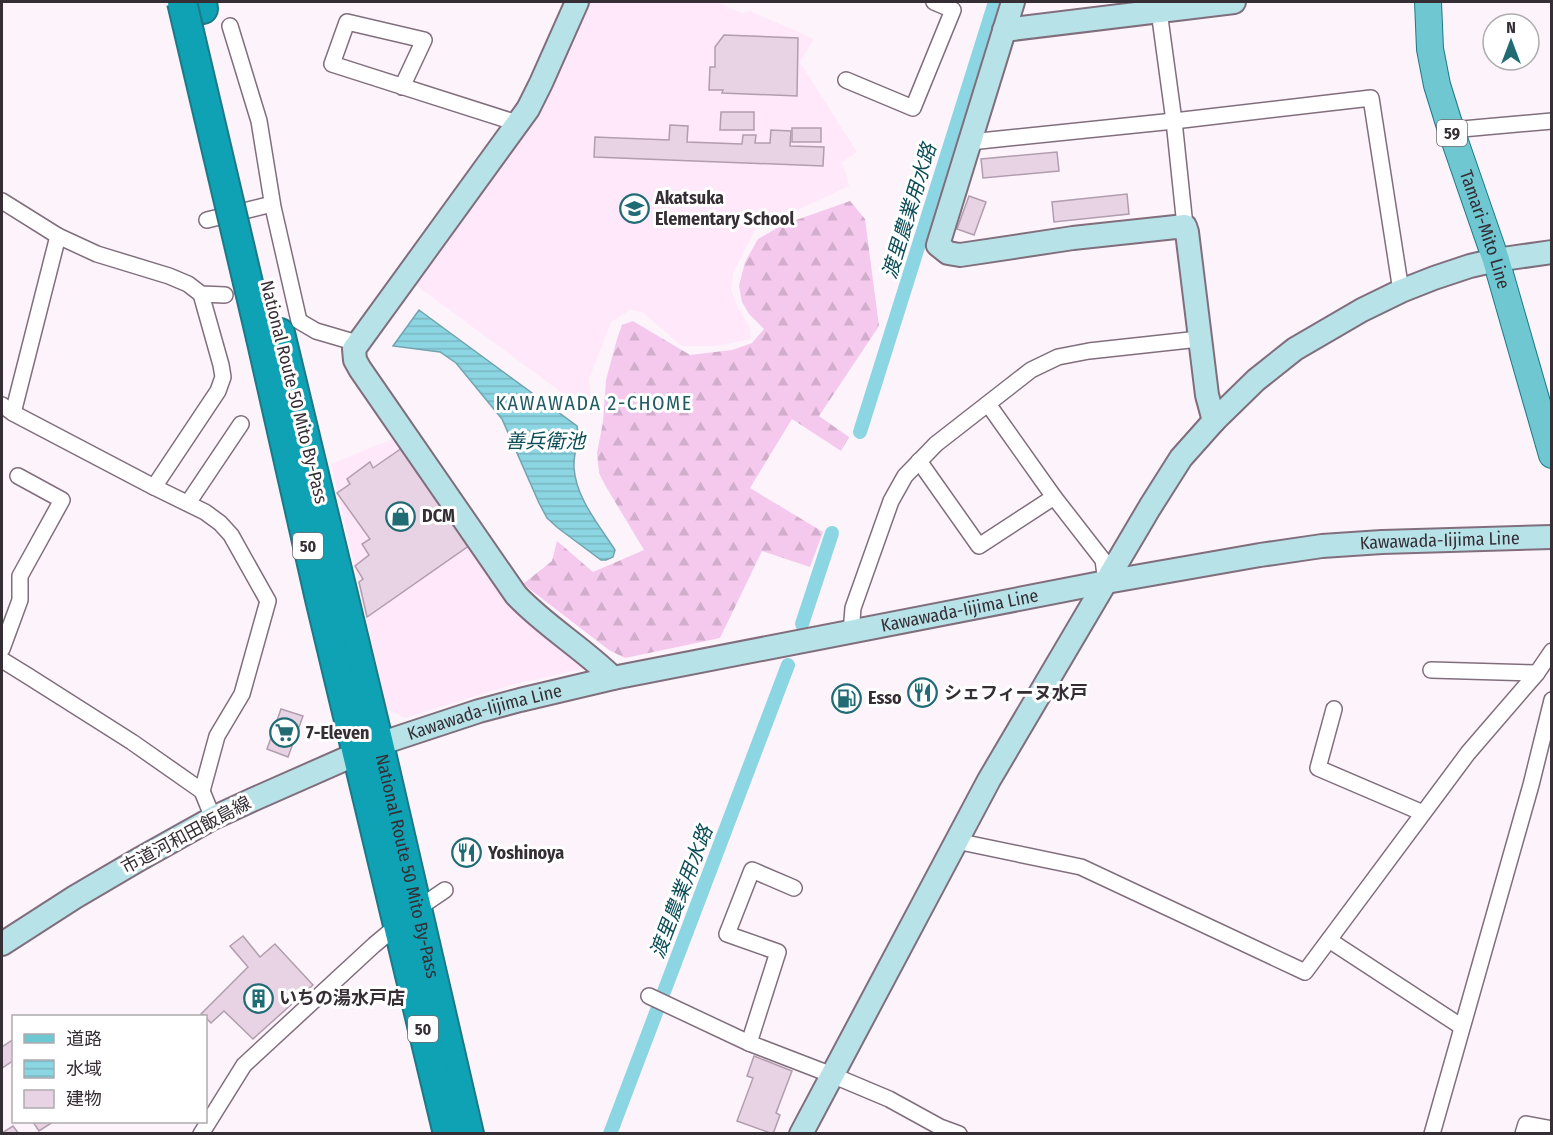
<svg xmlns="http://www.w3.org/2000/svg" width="1553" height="1135" font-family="'Fira Sans Condensed','Noto Sans JP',sans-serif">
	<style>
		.built { fill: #fee8fa }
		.forest { fill: url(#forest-firs) }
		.water { fill: url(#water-rules); stroke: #72a3ae; stroke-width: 1.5 }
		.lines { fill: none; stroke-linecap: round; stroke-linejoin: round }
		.canal { stroke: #8cd5e2; stroke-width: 14 }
		.building { fill: #e8d3e4; stroke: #b19dae; stroke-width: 1.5 }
		.street-casing { stroke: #816e7d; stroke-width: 18 }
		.secondary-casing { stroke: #816e7d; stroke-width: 26 }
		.primary-casing { stroke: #1d7988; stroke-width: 28 }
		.highway-casing { stroke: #1d7988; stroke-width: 32 }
		.street { stroke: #fff; stroke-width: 15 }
		.secondary { stroke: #b7e3e8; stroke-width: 22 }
		.primary { stroke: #6fc7d2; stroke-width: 26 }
		.highway { stroke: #0fa1b4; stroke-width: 28 }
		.highway-bridge-casing { stroke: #1d7988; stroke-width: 32; stroke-linecap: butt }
		.highway-bridge { stroke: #0fa1b4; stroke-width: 28 }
		.labels { text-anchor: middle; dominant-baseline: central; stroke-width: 6; stroke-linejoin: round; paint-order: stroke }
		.shield { fill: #fff; stroke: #726d72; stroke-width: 1.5 }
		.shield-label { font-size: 16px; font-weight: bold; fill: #362e35 }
		.poi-label { font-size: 18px; font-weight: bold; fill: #362e35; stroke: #fff; text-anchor: start }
		.street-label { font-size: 18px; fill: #362e35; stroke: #fff }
		.water-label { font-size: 20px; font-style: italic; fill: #0b4d57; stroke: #fff }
		.neighbourhood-label { font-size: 20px; letter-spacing: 1.5px; fill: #245c65; stroke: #fff }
	</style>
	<defs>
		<pattern id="forest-firs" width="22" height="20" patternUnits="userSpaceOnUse" patternTransform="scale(1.5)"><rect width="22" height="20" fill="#f4c9ed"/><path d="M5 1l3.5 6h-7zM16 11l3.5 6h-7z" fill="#d2adcc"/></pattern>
		<pattern id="water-rules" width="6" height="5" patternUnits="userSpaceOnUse" patternTransform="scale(1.5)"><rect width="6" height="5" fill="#8cd5e2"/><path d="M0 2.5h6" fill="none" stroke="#79b7c2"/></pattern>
	</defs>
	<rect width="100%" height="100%" fill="#fdf4fb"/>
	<g class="built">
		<polygon points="584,2 716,2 742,13 750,11 814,39 800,62 857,152 842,162 849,186 755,230 733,273 731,289 738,308 749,325 751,339 718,346 682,346 642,312 630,310 611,322 589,379 592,415 413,283"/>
		<polygon points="397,437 586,668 511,685 405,718 387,709 331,464"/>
	</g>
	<polygon class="forest" points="850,201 865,219 879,326 819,416 849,437 841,451 792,419 750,488 823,532 810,567 762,551 720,638 625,658 609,650 523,584 552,561 557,541 593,572 644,550 605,485 599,473 597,453 603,422 606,380 617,339 622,325 633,321 690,355 732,350 752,343 764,329 749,314 742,302 739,286 745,262 758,239 782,225"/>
	<path class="water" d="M419 310 577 426C580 440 573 453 574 468 576 498 599 525 615 550L613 557 606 560H601L558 528 547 518 539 503 502 419 456 363 440 352 393 346Z"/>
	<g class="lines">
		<g class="canal">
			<polyline points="860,432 995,2"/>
			<polyline points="802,624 832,533"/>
			<polyline points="610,1134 788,665"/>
		</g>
	</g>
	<g class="building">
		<polygon points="724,35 798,38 797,96 722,93 723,90 709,90 710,67 715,67 715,47"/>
		<polygon points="721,112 754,112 754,130 720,130"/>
		<polygon points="670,125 688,126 687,142 742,144 743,135 756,135 755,143 770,143 771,130 791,131 790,146 824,147 823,166 594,157 595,137 669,140"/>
		<rect x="792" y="128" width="29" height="14"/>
		<polygon points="1057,152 1059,171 983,178 981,159"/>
		<polygon points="1127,194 1129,214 1054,222 1052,202"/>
		<polygon points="969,196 986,202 974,235 957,229"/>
		<polygon points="402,448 470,545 367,617 359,582 363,579 355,566 369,555 362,544 370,539 337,493 350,484 347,479 370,462 373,468"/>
		<polygon points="281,709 303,716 288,757 267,749"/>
		<polygon points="243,936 260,957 275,944 313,985 253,1039 224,1011 211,1023 206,1018 206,1016 201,1014 248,967 230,946"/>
		<polygon points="14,1039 14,1060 2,1068 2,1047"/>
		<polygon points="754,1056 792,1071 776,1113 780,1115 773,1134 737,1121 753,1078 747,1076"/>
		<polygon points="33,1122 53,1122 39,1131"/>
		<polygon points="13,1126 19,1134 2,1134 2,1133"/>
	</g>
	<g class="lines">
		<defs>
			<g id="street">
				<polyline points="1159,11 1174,121 1185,226"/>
				<polyline points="230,26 259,121 273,207 299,321 316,331 357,343"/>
				<polyline points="846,80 913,108 953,10 934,2"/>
				<polyline points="402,87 424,40 347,22 332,64 517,123"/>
				<polyline points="1451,130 1552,121"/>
				<polyline points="970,142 1174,121 1371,98 1401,291"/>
				<polyline points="2,201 58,236 97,254 169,276 188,284 201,294 225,295"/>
				<polyline points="207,220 272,204"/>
				<polyline points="988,404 1054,497 1103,560 1106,582"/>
				<polyline points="2,405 13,413 154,487 205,512 220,523 231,535 268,601 242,694 217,736 202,791"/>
				<polyline points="13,413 58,236"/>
				<polyline points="919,461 979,546 1054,497"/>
				<polyline points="154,487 218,391 223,377 221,365 201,294"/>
				<polyline points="188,503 241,424"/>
				<polyline points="851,633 853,608 891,501 905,476 936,444 1031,370 1058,357 1089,351 1199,339"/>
				<polyline points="2,649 20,600 20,576 62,500 18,476"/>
				<polyline points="2,660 28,676 132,742 202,791 213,818"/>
				<polyline points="1431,670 1537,673 1552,651"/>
				<polyline points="1334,709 1318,768 1423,813"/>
				<polyline points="956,841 1081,867 1305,972 1468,753 1537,673"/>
				<polyline points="417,909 445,890"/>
				<polyline points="1329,940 1462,1027"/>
				<polyline points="649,996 749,1043 832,1075 889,1099 940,1127 959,1134"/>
				<polyline points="749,1043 778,952 727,934 752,870 794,888"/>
				<polyline points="201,1134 244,1065 374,945 398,925"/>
				<polyline points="1432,1134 1531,785 1552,700"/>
				<polyline points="1523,1134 1526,1124 1552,1129"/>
			</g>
			<g id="secondary">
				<path d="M577 2 541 83 528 109 354 349 355 360 360 369 516 595C545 626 583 648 613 678"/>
				<polyline points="1013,2 938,245 948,253 960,255 1073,238 1185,226 1187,232 1207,395 1214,421"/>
				<polyline points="1004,30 1234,2"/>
				<path id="s1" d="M2 944 75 897 138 860 213 818 252 800 379 744 479 711 520 700 613 678 1106 582 1260 555 1322 546 1382 542 1552 537"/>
				<polyline points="801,1134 989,780 1150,507 1181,458 1214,421 1256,380 1295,349 1362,310 1401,291 1434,278 1470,266 1496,260 1552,252"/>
			</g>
			<g id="primary">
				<path id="s2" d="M1428 2 1430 49 1437 85 1451 130 1496 260 1552 455"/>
			</g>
			<g id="highway">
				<polyline points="202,2 203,9"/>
				<path id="s3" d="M280 333 379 744 469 1134"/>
				<polyline points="261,338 320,599 448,1134"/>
			</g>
		</defs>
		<use href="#street" class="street-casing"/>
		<use href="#secondary" class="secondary-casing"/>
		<use href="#primary" class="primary-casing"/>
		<use href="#highway" class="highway-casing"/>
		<use href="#street" class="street"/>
		<use href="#secondary" class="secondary"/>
		<use href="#primary" class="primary"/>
		<use href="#highway" class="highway"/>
		<defs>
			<polyline id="highway-bridge" points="182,2 261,338"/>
		</defs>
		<use href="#highway-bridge" class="highway-bridge-casing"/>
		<use href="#highway-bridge" class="highway-bridge"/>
	</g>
	<defs>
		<symbol id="school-ring" viewBox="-11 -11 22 22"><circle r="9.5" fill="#fff" stroke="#216b75" stroke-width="1.5"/><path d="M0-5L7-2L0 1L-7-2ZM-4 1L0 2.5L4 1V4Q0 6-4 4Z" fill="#216b75"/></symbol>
		<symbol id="shop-ring" viewBox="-11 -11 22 22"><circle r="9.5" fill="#fff" stroke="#216b75" stroke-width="1.5"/><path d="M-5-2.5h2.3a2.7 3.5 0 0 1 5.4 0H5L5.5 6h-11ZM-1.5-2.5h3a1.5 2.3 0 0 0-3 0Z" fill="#216b75"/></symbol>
		<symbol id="restaurant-ring" viewBox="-11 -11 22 22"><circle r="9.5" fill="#fff" stroke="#216b75" stroke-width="1.5"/><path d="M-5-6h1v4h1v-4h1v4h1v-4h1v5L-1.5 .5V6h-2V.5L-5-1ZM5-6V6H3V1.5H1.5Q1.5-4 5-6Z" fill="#216b75"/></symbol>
		<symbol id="fuel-ring" viewBox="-11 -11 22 22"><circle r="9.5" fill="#fff" stroke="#216b75" stroke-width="1.5"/><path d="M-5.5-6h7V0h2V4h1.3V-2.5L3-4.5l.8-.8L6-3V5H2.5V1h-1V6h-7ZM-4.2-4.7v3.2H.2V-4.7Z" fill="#216b75"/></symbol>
		<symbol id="supermarket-ring" viewBox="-11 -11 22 22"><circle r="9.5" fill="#fff" stroke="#216b75" stroke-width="1.5"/><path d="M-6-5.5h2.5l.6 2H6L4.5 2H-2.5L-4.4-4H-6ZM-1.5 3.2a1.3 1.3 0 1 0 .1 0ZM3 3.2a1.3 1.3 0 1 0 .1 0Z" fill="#216b75"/></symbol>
		<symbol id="building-ring" viewBox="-11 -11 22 22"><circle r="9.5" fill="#fff" stroke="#216b75" stroke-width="1.5"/><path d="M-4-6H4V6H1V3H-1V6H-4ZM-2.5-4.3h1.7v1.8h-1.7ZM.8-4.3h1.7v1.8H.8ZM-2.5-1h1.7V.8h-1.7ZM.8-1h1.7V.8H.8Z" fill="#216b75"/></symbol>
	</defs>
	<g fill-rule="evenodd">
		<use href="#school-ring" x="618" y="192" width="33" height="33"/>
		<use href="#shop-ring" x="384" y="500" width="33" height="33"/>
		<use href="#restaurant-ring" x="906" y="676" width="33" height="33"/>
		<use href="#fuel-ring" x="830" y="682" width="33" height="33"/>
		<use href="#supermarket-ring" x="268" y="716" width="33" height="33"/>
		<use href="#restaurant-ring" x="450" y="836" width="33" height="33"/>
		<use href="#building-ring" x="242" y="982" width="33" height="33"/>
	</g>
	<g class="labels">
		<g class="shield">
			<rect x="1437" y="120" width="30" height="26" rx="4.5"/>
			<rect x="293" y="533" width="30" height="26" rx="4.5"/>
			<rect x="408" y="1016" width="30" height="26" rx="4.5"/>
		</g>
		<g class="shield-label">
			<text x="1452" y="133">59</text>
			<text x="308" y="546">50</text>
			<text x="423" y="1029">50</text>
		</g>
		<g class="poi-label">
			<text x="655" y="198">Akatsuka<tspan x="655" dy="21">Elementary School</tspan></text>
			<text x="422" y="516">DCM</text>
			<text x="944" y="693">シェフィーヌ水戸</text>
			<text x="868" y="698">Esso</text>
			<text x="306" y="733">7-Eleven</text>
			<text x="488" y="853">Yoshinoya</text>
			<text x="279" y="998">いちの湯水戸店</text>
		</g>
		<g class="street-label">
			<text stroke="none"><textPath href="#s2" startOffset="236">Tamari-Mito Line</textPath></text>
			<text transform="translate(294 392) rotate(76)">National Route 50 Mito By-Pass</text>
			<text stroke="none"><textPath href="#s1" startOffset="1510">Kawawada-Iijima Line</textPath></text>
			<text stroke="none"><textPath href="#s1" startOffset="1024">Kawawada-Iijima Line</textPath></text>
			<text stroke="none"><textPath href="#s1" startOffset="538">Kawawada-Iijima Line</textPath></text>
			<text transform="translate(186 835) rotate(-28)">市道河和田飯島線</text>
			<text stroke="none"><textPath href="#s3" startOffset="548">National Route 50 Mito By-Pass</textPath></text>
		</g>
		<g class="water-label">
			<text transform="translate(909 211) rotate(-73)">渡里農業用水路</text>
			<text x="545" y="441">善兵衛池</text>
			<text transform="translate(681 892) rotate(-69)">渡里農業用水路</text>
		</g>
		<g class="neighbourhood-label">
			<text x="594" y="403">KAWAWADA 2-CHOME</text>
		</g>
	</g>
	<rect width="1553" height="1135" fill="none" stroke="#362e35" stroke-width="6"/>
	<rect x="12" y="1015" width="195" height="108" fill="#ffffff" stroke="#afabae" stroke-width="1.5"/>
	<rect x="24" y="1034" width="30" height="9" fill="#6fc7d2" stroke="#afabae" stroke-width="1.5"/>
	<text x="66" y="1045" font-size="18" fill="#362e35">道路</text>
	<rect x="24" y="1060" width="30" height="18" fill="url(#water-rules)" stroke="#afabae" stroke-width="1.5"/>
	<text x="66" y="1075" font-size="18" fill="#362e35">水域</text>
	<rect x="24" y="1090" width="30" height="18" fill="#e8d3e4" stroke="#afabae" stroke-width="1.5"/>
	<text x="66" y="1105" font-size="18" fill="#362e35">建物</text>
	<g transform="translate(1511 42)"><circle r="28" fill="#ffffff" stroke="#afabae" stroke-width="1.5"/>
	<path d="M0-4.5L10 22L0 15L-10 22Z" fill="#216b75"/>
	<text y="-9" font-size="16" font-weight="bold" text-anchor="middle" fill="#362e35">N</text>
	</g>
</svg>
